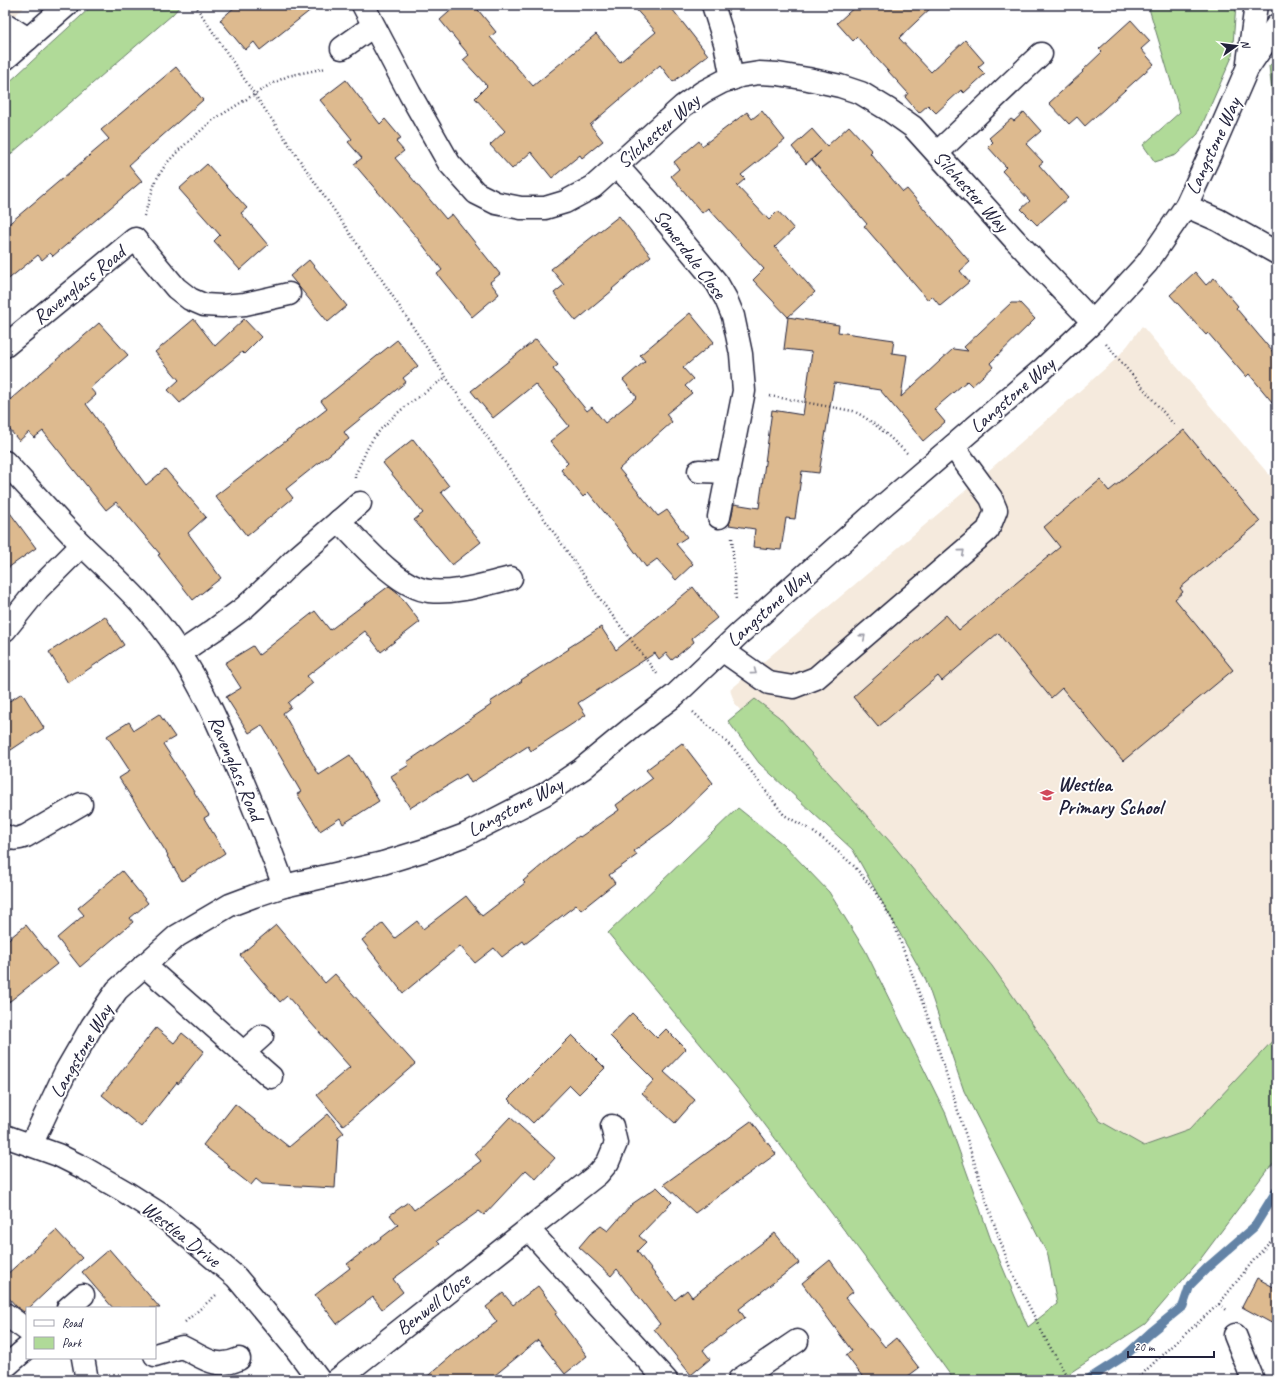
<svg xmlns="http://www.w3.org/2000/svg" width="1282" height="1385" font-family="Caveat,sans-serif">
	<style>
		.built { fill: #f5eadd }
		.green { fill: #b0da98; stroke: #697e6a }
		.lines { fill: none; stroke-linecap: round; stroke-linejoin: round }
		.stream { stroke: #6383a6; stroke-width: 9 }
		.building { fill: #ddba8f; stroke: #22223b }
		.minor-casing { stroke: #22223b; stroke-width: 25 }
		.path { stroke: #22223b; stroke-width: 2.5; stroke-dasharray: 1 3; stroke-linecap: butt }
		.minor { stroke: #fff; stroke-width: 22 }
		.oneway { stroke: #9c9ca7 }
		.labels { text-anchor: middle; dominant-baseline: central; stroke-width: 4; stroke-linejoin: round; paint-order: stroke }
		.street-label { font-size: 20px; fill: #22223b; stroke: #fff }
		.poi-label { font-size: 20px; font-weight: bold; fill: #22223b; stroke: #fff; text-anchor: start }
	</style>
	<rect width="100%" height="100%" fill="#fff"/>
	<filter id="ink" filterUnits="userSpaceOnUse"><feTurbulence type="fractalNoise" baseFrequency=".025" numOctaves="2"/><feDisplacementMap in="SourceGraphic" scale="8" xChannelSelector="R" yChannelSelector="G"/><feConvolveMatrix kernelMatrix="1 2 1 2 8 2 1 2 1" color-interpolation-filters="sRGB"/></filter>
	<g filter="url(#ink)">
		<g class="built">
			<polygon points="5,5 27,5 5,24"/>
			<polygon points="1142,326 1277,484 1277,1111 1099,1267 912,917 735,704 730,690 971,486 1116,359 1128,345"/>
		</g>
		<g class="green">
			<polygon points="93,5 181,5 172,15 5,159 5,86"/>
			<polygon points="1148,5 1236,5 1232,57 1198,134 1176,155 1155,162 1143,145 1180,112"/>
			<polygon points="1277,59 1277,135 1269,66"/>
			<polygon points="755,699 779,717 893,845 992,966 1100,1121 1144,1146 1189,1130 1277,1036 1277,1161 1267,1170 1199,1261 1145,1324 1059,1380 954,1380 872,1267 741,1093 608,933 738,808 783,844 829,892 865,950 946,1114 991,1240 1028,1327 1057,1304 1048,1255 964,1091 926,980 853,850 759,763 728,721"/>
		</g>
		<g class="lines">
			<polyline class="stream" points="1087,1380 1126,1355 1151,1332 1183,1306 1190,1285 1208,1267 1254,1227 1277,1190"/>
		</g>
		<g class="building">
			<polygon points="237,5 317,5 260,50 254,42 245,50 220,20"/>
			<polygon points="457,5 474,5 496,32 490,37 533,86 596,34 620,62 656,32 632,5 669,5 708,55 673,82 660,65 590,125 603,141 582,158 580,155 552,178 531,152 512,169 490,145 505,131 475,98 487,86 463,60 469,55 440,20"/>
			<polygon points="857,5 934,5 899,38 931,72 965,40 984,62 978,67 985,74 964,93 961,90 936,113 928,105 919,113 905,97 908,93 857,37 853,41 837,23"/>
			<polygon points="1131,20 1150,41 1141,49 1154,64 1085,126 1077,117 1069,124 1049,103 1083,72 1082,71 1102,52 1099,49"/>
			<polygon points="176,67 203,100 129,165 142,181 53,256 50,253 42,260 38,255 5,282 5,227 109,139 101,130"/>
			<polygon points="346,80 380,124 385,119 401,138 396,142 404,151 395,158 446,219 452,214 500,274 490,282 499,294 472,317 437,274 442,270 419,240 354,164 362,158 348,142 352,139 320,100"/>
			<polygon points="762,111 785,140 741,175 745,179 737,186 769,220 778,211 794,229 775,247 815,292 788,317 753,280 764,269 708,208 702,213 671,176 679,169 674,162 699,141 702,146 747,112 752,119"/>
			<polygon points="1024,112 1041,131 1026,144 1043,162 1039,165 1068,198 1037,225 1021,209 1030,201 1002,171 1006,167 988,147 993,142 989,138 1011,119 1014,121"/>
			<polygon points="849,126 872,151 870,153 903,192 907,189 970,262 960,271 969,282 940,306 932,296 928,300 864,226 867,224 812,160 821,151 806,164 792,147 812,129 827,146"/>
			<polygon points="207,164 247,208 241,213 268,245 240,270 214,241 220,235 179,189"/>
			<polygon points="619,216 651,256 612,289 613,290 576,321 554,293 564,285 551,269"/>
			<polygon points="309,260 347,306 328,322 290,276"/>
			<polygon points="1195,272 1206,285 1214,278 1238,306 1236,308 1277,357 1277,408 1249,374 1246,377 1208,333 1206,335 1170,295"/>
			<polygon points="1011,303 1020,303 1035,319 990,363 993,367 972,386 967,381 934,409 945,422 923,441 880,390 834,383 819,473 802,471 795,519 786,518 781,550 753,547 755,529 729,525 731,519 734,504 759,508 772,410 803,415 812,352 784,349 788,317 839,325 838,332 894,340 892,353 907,355 901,397 953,349 968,351 964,347"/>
			<polygon points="690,313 714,342 683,368 693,379 685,386 692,393 666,414 672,422 619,469 658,516 667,510 687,537 676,544 693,564 676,580 657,559 646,567 621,533 588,492 583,497 561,470 568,463 550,441 569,426 535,384 493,418 471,391 536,339 558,365 553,369 587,411 592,407 605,423 637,397 623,380 645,361 640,355"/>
			<polygon points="194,319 215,346 244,319 261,337 244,354 242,352 180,403 168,390 179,380 155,352"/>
			<polygon points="99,323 128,355 90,388 96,395 86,404 146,485 165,469 206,517 188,533 221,578 193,600 158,555 160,554 116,502 106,510 43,431 34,438 29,432 19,441 5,424 5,404"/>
			<polygon points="397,340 418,366 403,378 406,382 344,432 349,439 286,489 293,498 247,536 215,496 327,409 321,401"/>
			<polygon points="1184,430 1260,522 1180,588 1183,592 1175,599 1233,670 1123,761 1062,688 1051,698 998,633 942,681 938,676 878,727 853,697 946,615 959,630 1060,547 1044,527 1100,480 1109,491"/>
			<polygon points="413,439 449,486 441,492 481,542 452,565 414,520 423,513 383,463"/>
			<polygon points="5,506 36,548 5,570"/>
			<polygon points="389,586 397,592 420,622 381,652 365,631 307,676 313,683 288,703 291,707 283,713 319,775 350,755 379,801 343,824 340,818 320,831 297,794 301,792 262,725 249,733 226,697 241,688 225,663 253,646 259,655 315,611 330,630"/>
			<polygon points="693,587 717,618 692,638 694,642 672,660 666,653 659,659 655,653 578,703 586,715 531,751 528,746 471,783 466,774 410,808 391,776 409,765 407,762 491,705 490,702 522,681 521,680 569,649 568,648 601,627 616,650"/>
			<polygon points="105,616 124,645 68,683 49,652"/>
			<polygon points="22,693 44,728 5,754 5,704"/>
			<polygon points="159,714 175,737 163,744 209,815 204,818 225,853 182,881 167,856 168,855 119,778 130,771 107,736 129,722 134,730"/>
			<polygon points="682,743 713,783 672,823 634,851 637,855 609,875 615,883 581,910 576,905 525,944 523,941 502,957 494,948 475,963 460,946 403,993 362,940 383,923 395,938 417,921 423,929 466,896 482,916 525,883 523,881 555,854 579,836 580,837 619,810 616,805 653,778 646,770"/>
			<polygon points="122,871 148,903 130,918 133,922 80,967 57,938 84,915 78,908"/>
			<polygon points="26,925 57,964 5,1005 5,942"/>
			<polygon points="276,925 325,983 335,974 415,1064 343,1126 317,1095 350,1067 287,996 280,1002 240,955"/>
			<polygon points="632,1013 657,1038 666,1029 686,1049 664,1072 695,1100 675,1123 642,1093 654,1080 610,1036"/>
			<polygon points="156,1028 174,1043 182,1033 204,1051 178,1084 177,1082 141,1127 102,1095"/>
			<polygon points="572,1035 605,1068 579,1094 570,1085 533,1123 508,1099"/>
			<polygon points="235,1104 289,1147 328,1114 344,1133 338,1138 335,1188 262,1184 256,1179 251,1185 228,1167 230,1166 203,1145"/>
			<polygon points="510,1117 555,1158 536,1179 526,1170 484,1215 479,1211 437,1241 440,1244 393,1279 403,1292 382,1309 373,1297 337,1324 315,1295 350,1268 347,1264 398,1225 390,1215 408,1202 414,1210 481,1161 475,1154"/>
			<polygon points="751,1121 776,1154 695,1213 664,1184"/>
			<polygon points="657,1187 672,1202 639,1236 646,1242 637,1251 675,1300 687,1290 692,1297 775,1233 799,1263 739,1309 745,1318 703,1350 710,1359 691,1375 654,1329 660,1324 617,1269 611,1276 579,1247 590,1234 601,1226 608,1231 632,1204"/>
			<polygon points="56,1230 82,1258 29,1308 27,1308 24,1312 17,1307 5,1294 5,1276"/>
			<polygon points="109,1249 141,1286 160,1308 113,1308 82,1272"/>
			<polygon points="830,1260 853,1292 845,1298 885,1347 896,1338 919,1368 903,1380 865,1380 846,1355 852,1351 802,1283"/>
			<polygon points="1257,1278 1277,1289 1277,1326 1242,1307"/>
			<polygon points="538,1286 558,1312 555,1314 587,1356 565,1374 538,1340 489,1380 423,1380 456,1352 497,1322 486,1307 503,1293 513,1305"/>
		</g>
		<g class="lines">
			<defs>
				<g id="minor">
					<polyline points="363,5 410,94 449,163 476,193 496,203 521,208 545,208 565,202 593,187 683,106 703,92 722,82 740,76 759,73 778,74 808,79 840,86 861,93 889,110 913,127 1015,240 1093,322"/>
					<polyline points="713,5 725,43 732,79"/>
					<polyline points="5,24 28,39"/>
					<polyline points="342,48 373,26"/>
					<polyline points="5,59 67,5"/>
					<polyline points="1248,62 1256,5"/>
					<polyline points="937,153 1041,54"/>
					<polyline points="617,166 654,207 717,283 726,299 733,316 741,354 744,391 719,517"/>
					<polyline points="1186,206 1218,220 1277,253"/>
					<polyline points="5,346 135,239 176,288 190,299 204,305 222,306 245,304 289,294"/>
					<path d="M5 462C31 490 56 519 83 546 116 578 152 610 177 649 202 686 220 727 237 768 254 807 269 846 284 886"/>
					<polyline points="699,471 729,472"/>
					<path d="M339 521C361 543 397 587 429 591 456 594 485 584 511 578"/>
					<polyline points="5,630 38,589 82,545"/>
					<polyline points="722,650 769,683 793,687 816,678 988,530 996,510 991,498 953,446"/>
					<polyline points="180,653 214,630 245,607 272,582 293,561 360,503"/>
					<path d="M5 836C13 840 18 839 26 836L81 804"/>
					<polyline points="144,965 271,1077"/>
					<polyline points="243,1053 262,1036"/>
					<polyline points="5,1136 58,1155 84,1168 124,1191 160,1214 192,1240 236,1277 296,1349 319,1380"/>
					<polyline points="31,1145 66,1071 92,1026 117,990 177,936 230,905 254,896 284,886 383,863 425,850 465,835 545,794 582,769 633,727 675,695 738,635 877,511 1044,368 1090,325 1147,263 1186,206 1211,152 1247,69 1277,25"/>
					<polyline points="529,1230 666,1380"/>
					<polyline points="68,1308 83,1295"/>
					<polyline points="5,1314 27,1330"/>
					<polyline points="1235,1335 1253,1380"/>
					<path d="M155 1355 182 1347C203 1357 215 1370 239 1359"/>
					<polyline points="83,1358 87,1380"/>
					<polyline points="5,1367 27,1348"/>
					<polyline points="337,1380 598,1174 608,1162 616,1143 612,1126"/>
					<polyline points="739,1380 797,1341"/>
				</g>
			</defs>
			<use href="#minor" class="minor-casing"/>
			<g class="path">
				<polyline points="195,5 255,95 384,283 453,388 605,606 658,675"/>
				<polyline points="144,216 156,180 166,164 179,150 213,120 271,84 288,76 326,68"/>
				<polyline points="1106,344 1175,426"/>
				<path d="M770 396 853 411C873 420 890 438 907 453"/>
				<path d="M355 478V475C362 462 367 445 377 434 394 412 423 394 446 377"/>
				<polyline points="732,538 736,601"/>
				<polyline points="693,712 735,750 784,815 809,829 827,842 854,866 874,890 893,921 932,1029 991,1215 1010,1268 1045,1338 1069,1380"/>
				<polyline points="1219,1304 1228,1311"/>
				<polyline points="185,1322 216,1295"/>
				<polyline points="1136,1380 1165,1352 1219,1304 1257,1256 1277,1235"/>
			</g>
			<use href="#minor" class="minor"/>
		</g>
		<defs><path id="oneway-chevron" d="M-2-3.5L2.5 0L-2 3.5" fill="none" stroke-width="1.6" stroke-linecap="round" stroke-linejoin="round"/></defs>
		<g class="oneway">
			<use href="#oneway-chevron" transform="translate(962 552) rotate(-41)"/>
			<use href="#oneway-chevron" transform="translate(863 637) rotate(-41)"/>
			<use href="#oneway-chevron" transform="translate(754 672) rotate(36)"/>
		</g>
	</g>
	<defs>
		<symbol id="school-bare" viewBox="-9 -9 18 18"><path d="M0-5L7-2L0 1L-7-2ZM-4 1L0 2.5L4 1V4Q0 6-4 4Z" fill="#d1495b" stroke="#fff" stroke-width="2.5" paint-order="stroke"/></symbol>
	</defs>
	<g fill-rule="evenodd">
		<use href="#school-bare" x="1037" y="785" width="20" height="20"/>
	</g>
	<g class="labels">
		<g class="street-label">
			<text transform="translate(658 131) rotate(-41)">Silchester Way</text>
			<text transform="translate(1213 146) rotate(-65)">Langstone Way</text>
			<text transform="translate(971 191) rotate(48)">Silchester Way</text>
			<text transform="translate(690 254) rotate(53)">Somerdale Close</text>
			<text transform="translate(79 285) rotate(-39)">Ravenglass Road</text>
			<text transform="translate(1012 395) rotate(-41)">Langstone Way</text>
			<text transform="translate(768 608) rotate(-42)">Langstone Way</text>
			<text transform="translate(236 768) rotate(67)">Ravenglass Road</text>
			<text transform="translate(515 807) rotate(-28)">Langstone Way</text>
			<text transform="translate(81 1051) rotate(-60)">Langstone Way</text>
			<text transform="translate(181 1234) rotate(38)">Westlea Drive</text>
			<text transform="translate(433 1304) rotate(-38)">Benwell Close</text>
		</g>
		<g class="poi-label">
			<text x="1058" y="784">Westlea<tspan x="1058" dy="23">Primary School</tspan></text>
		</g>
	</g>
	<rect width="1282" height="1385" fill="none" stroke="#fff" stroke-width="20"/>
	<rect x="10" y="10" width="1262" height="1365" fill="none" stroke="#22223b" stroke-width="1.5" filter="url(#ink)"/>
	<rect x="26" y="1307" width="130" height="52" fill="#ffffff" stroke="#a7a7b1"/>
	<rect x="34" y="1320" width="20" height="6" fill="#ffffff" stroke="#a7a7b1"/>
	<text x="62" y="1327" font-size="12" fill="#22223b">Road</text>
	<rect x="34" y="1337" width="20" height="12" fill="#b0da98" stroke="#a7a7b1"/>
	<text x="62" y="1347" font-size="12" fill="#22223b">Park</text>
	<g transform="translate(1236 46) rotate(76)" stroke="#ffffff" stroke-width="3" paint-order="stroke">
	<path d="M0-3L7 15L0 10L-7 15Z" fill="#22223b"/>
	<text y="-6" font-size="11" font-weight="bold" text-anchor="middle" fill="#22223b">N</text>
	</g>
	<path d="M1128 1351v6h86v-6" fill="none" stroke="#22223b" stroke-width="2"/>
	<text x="1134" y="1351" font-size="12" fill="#22223b" stroke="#ffffff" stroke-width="3" paint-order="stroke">20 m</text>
</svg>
